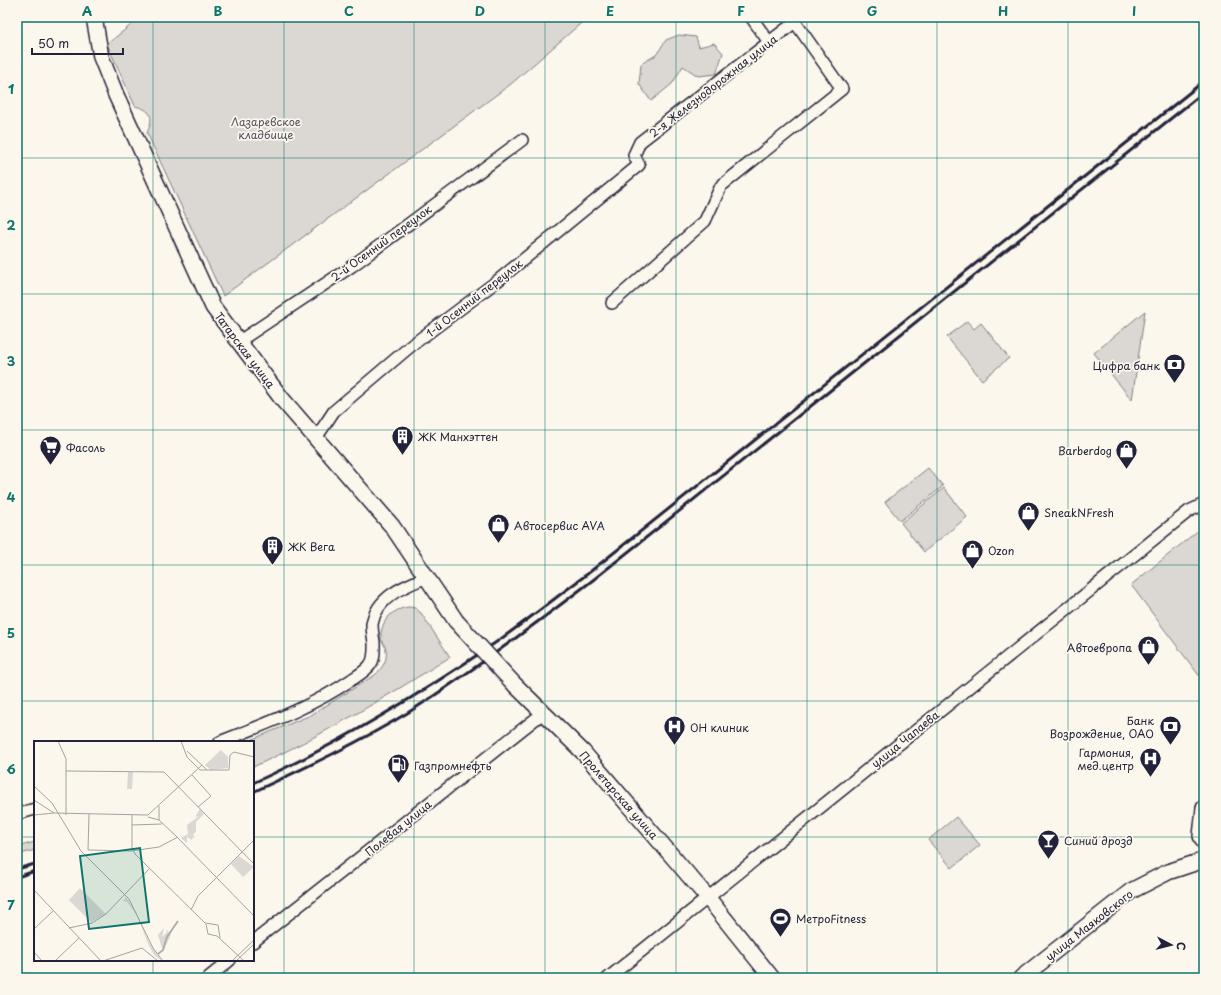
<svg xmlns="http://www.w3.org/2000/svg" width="1221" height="995" font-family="'Playpen Sans',sans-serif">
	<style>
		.green { fill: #dbd8d3; stroke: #7e7d87 }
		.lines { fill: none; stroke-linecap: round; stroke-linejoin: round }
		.street-casing { stroke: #22223b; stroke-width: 14 }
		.secondary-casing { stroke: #22223b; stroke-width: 18 }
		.street { stroke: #fbf7ec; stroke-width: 11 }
		.secondary { stroke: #fbf7ec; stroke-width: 15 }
		.rail { stroke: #22223b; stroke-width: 3 }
		.secondary-bridge-casing { stroke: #22223b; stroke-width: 18; stroke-linecap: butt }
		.secondary-bridge { stroke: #fbf7ec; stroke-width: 15 }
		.grid { fill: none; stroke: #0f766e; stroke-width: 1; stroke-opacity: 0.55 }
		.labels { text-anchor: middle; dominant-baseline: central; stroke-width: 3.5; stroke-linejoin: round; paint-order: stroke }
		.street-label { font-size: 11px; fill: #22223b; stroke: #fbf7ec }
		.park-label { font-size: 11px; fill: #505061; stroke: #fbf7ec }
		.poi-label { font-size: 11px; fill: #22223b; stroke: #fbf7ec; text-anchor: start }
		.inset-river { fill: none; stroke: #b1aeb0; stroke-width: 2 }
		.inset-road { fill: none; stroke: #a4a2a5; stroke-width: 1 }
		.view { fill: #0f766e; fill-opacity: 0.15; stroke: #0f766e; stroke-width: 2 }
		.inset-edge { fill: none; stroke: #22223b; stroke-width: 2 }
		.neatline { fill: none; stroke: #0f766e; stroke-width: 1.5 }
		.grid-label { font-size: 13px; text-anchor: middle; font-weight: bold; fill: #0f766e }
	</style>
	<rect width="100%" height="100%" fill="#fbf7ec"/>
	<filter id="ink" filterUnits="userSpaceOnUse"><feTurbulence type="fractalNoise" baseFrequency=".025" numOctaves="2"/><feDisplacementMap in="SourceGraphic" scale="8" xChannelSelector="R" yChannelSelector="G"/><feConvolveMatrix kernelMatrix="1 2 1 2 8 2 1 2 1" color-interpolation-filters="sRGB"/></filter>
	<g filter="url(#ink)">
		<g class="green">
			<path d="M141 17H588L511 84 223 296 147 133C154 117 152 110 135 106L107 44Z"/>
			<polygon points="679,35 696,37 699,47 714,43 723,53 716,74 698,76 683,66 672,84 651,101 639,84 641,64 656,55 666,40"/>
			<polygon points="1145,311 1132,400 1094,353"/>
			<polygon points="967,321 974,329 981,323 1009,358 982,380 947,337"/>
			<polygon points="928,468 943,486 900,521 885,502"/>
			<polygon points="944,488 967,517 924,552 901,523"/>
			<polygon points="1200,529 1204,533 1204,682 1131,585"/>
			<path d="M409 607 415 608 421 613 450 657C386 697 322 736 253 767V742H246L311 715 375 675C382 668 388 661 386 650 386 646 382 643 381 639 380 621 392 609 409 607Z"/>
			<polygon points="956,817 980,845 952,868 928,840"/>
			<polygon points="35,842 35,850 17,855 17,847"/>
		</g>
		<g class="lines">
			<defs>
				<g id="street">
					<polyline points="751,17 769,42"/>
					<polyline points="238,342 352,266 522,140"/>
					<polyline points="316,438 334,411 412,345 496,282 639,165 634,155 640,142 795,22 842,89 721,186 705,221 612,303"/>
					<path d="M220 742C265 724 310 708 351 680 357 676 366 671 370 665 375 659 374 650 374 642 373 636 372 629 372 624 377 596 405 586 427 577"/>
					<polyline points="17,814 35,809"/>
					<polyline points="253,942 543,713"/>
					<polyline points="208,978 230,960"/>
					<polyline points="608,978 1189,511 1204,504"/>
				</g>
				<g id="secondary">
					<polyline points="94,17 101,57 116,95 213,307 282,399 392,526 456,621"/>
					<polyline points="515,685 583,752 708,898 772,978"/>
					<polyline points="1204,808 1201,836 1204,842"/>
					<polyline points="1021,978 1131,891 1168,872 1204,860"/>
				</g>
			</defs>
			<use href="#street" class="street-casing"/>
			<use href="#secondary" class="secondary-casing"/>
			<use href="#street" class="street"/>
			<use href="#secondary" class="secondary"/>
			<g class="rail">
				<path d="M253 783C337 745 416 697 492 645 524 623 555 598 586 575L1204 81"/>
				<path d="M253 792C305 768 360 742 409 712 473 671 533 626 593 580L1204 92"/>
				<polyline points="17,869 35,864"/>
				<polyline points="17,877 35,871"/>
			</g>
			<defs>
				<polyline id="secondary-bridge" points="456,621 515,685"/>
			</defs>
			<use href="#secondary-bridge" class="secondary-bridge-casing"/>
			<use href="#secondary-bridge" class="secondary-bridge"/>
		</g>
	</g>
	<path class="grid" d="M153 17V742M284 17V978M414 17V978M545 17V978M676 17V978M807 17V978M937 17V978M1068 17V978M17 158H1204M17 294H1204M17 430H1204M17 565H1204M17 701H1204M17 837H35M253 837H1204M153 960V978"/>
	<defs>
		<symbol id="bank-pin" viewBox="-11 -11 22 30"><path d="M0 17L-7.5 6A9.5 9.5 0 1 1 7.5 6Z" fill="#22223b" stroke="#fbf7ec"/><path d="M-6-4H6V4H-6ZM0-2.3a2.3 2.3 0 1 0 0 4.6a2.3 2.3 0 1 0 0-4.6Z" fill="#fff"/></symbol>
		<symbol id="building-pin" viewBox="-11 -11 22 30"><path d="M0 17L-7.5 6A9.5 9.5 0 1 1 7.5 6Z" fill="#22223b" stroke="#fbf7ec"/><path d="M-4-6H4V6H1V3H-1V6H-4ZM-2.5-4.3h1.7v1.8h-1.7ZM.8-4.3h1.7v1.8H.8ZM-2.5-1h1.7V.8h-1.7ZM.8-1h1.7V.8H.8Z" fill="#fff"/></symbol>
		<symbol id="supermarket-pin" viewBox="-11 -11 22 30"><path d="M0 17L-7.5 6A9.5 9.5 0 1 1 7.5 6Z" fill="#22223b" stroke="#fbf7ec"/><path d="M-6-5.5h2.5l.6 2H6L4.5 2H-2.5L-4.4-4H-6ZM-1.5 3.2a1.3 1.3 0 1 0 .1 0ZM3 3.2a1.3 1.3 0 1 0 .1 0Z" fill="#fff"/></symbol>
		<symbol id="shop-pin" viewBox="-11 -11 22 30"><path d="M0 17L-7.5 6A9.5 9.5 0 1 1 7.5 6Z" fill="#22223b" stroke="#fbf7ec"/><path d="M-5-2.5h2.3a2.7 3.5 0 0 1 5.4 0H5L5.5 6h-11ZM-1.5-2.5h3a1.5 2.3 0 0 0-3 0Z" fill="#fff"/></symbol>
		<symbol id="hospital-pin" viewBox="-11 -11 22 30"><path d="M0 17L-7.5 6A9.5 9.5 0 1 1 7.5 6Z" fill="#22223b" stroke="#fbf7ec"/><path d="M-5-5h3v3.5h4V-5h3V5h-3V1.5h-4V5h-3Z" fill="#fff"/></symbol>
		<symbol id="fuel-pin" viewBox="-11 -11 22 30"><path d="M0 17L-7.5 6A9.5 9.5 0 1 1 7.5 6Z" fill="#22223b" stroke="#fbf7ec"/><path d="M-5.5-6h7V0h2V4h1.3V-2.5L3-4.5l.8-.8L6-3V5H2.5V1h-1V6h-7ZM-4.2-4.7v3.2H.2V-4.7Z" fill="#fff"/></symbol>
		<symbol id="bar-pin" viewBox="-11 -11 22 30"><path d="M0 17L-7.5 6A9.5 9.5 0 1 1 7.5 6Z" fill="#22223b" stroke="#fbf7ec"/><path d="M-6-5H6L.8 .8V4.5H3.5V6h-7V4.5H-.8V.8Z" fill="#fff"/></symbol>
		<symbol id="stadium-pin" viewBox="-11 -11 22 30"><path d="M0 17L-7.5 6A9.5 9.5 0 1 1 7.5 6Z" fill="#22223b" stroke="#fbf7ec"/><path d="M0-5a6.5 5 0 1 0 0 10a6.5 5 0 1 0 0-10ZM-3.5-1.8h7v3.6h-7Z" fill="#fff"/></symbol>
	</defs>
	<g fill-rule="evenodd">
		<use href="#bank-pin" x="1162" y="352" width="25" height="34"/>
		<use href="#building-pin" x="390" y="424" width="25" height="34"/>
		<use href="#supermarket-pin" x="38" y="434" width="25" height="34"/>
		<use href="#shop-pin" x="1114" y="438" width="25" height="34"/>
		<use href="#shop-pin" x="1016" y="500" width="25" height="34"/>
		<use href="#shop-pin" x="486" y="512" width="25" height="34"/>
		<use href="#building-pin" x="260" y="534" width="25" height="34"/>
		<use href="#shop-pin" x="960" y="538" width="25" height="34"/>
		<use href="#shop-pin" x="1136" y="634" width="25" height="34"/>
		<use href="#bank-pin" x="1158" y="714" width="25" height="34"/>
		<use href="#hospital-pin" x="662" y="714" width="25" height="34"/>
		<use href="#hospital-pin" x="1138" y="746" width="25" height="34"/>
		<use href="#fuel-pin" x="386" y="752" width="25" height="34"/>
		<use href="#bar-pin" x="1036" y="828" width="25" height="34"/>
		<use href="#stadium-pin" x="768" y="906" width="25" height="34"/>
	</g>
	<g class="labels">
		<g class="street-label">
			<text transform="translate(713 86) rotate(-38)">2-я Железнодорожная улица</text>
			<text transform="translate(381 243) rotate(-36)">2-й Осенний переулок</text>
			<text transform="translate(474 298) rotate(-38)">1-й Осенний переулок</text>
			<text transform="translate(245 350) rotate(53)">Татарская улица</text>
			<text transform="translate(905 739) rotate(-39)">улица Чапаева</text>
			<text transform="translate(619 795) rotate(49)">Пролетарская улица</text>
			<text transform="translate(398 828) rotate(-39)">Полевая улица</text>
			<text transform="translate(1089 925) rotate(-38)">улица Маяковского</text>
		</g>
		<g class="park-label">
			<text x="266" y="121">Лазаревское<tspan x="266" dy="13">кладбище</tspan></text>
		</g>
		<g class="poi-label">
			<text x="1160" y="365" text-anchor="end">Цифра банк</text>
			<text x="418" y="436">ЖК Манхэттен</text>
			<text x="66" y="447">Фасоль</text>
			<text x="1112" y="450" text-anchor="end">Barberdog</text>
			<text x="1044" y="512">SneakNFresh</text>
			<text x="514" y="525">Автосервис AVA</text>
			<text x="288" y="546">ЖК Вега</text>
			<text x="988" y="550">Ozon</text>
			<text x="1132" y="647" text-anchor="end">Автоевропа</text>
			<text x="1154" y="720" text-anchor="end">Банк<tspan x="1154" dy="13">Возрождение, ОАО</tspan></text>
			<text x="690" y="727">ОН клиник</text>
			<text x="1134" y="752" text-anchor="end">Гармония,<tspan x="1134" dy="13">мед.центр</tspan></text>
			<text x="414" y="765">Газпромнефть</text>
			<text x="1064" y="840">Синий дрозд</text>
			<text x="796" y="918">МетроFitness</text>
		</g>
	</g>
	<g transform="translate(34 741)">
		<rect width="220" height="220" fill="#fbf7ec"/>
		<path d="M187 9 194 16V27L177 29 171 24ZM94 31H99L98 48H93ZM166 68 170 73 162 81V90L159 94 162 97 159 96 158 99 153 96V102L147 97 154 93 153 84 165 75 161 76ZM205 115 220 126 209 136 197 123ZM46 147 72 173 57 181 35 159ZM92 156 102 171 116 203 128 220 120 214 115 205 103 174 93 161 89 160ZM130 187 128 196 133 191 132 188 137 194 129 210 124 194Z" fill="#dbd8d3"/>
		<path class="inset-river" d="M124 213 129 209 133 196 144 180"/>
		<path class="inset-road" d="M24 0 32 18V74M147 0 153 16 166 29H195L196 14 200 11 220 16M153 10 173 29M32 30 130 31 220 123M158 34 177 55 164 66M0 45 18 62 47 110 95 158 119 207 129 220M0 59 20 72M125 65V79M55 73 54 109 97 110 125 106 144 96M0 74 20 72 114 74 168 24M98 74V107L101 113 171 182 184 184 186 197M114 76 125 79 142 95 220 175M98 84 128 83M0 149 67 220M157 169 164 155 220 99M172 183 174 193 183 195M35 187 58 182 72 173 115 128M0 188 19 170M183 195 210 220M108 207 124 220M0 211 8 220M21 220 45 197M69 220 108 207M198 220 220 199M202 220 220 203"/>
		<path class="view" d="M106 107 115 181 55 188 46 115Z"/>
		<rect width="220" height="220" class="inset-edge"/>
	</g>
	<rect width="1221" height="995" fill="none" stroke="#fbf7ec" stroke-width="44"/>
	<g transform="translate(1171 945) rotate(97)" stroke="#fbf7ec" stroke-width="3" paint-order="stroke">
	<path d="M0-3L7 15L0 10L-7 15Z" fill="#22223b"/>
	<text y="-6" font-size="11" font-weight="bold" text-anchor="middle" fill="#22223b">С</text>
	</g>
	<path d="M32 48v6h91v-6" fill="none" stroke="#22223b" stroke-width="2"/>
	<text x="38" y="48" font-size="12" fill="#22223b" stroke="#fbf7ec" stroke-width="3" paint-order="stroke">50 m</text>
	<rect x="22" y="22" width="1177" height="951" class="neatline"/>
	<g class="grid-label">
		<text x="87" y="16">A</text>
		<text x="218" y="16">B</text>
		<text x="349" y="16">C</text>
		<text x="480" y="16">D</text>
		<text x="610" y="16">E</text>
		<text x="741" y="16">F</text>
		<text x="872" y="16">G</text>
		<text x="1003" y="16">H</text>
		<text x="1134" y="16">I</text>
		<text x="11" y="94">1</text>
		<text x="11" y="230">2</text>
		<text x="11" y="366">3</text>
		<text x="11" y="502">4</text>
		<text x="11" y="638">5</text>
		<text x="11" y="774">6</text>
		<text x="11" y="910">7</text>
	</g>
</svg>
